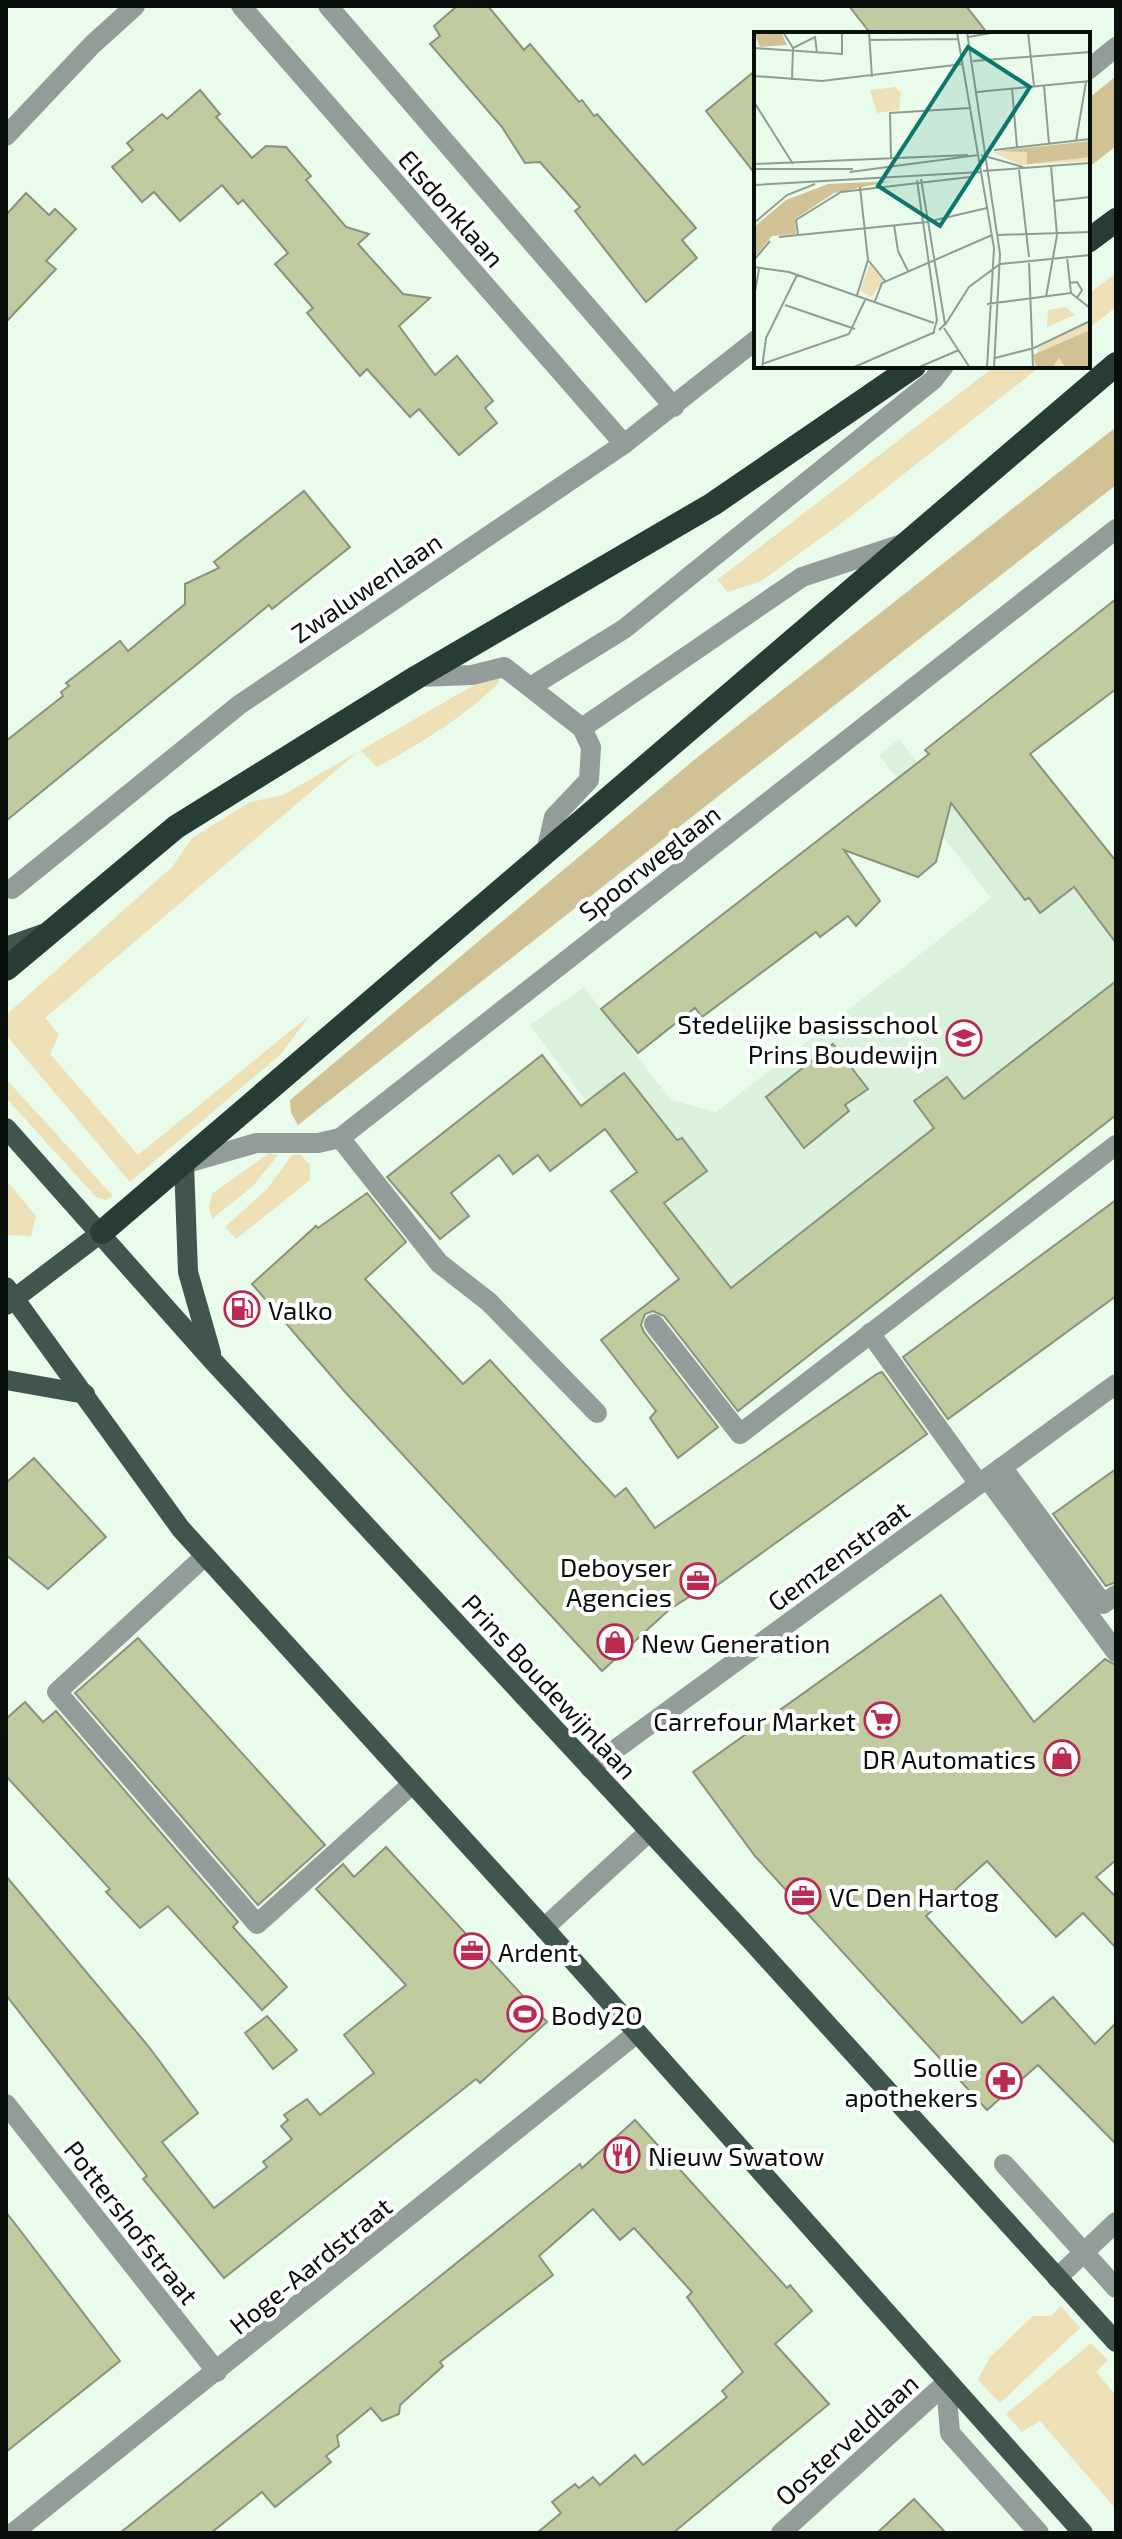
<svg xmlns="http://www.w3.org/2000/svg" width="1122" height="2539" font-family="'Exo 2',sans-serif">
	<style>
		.built { fill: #daf2dc }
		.green { fill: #eee0b6 }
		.forest { fill: #d0c295 }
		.building { fill: #c0cc9f; stroke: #8c917d; stroke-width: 2 }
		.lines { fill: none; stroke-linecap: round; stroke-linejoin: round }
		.minor { stroke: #929d99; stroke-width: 20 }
		.major { stroke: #41554f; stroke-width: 20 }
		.highway { stroke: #263c35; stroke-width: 24 }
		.labels { text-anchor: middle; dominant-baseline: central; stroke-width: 8; stroke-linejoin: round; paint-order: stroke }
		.street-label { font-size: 26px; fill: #090f0a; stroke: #fff }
		.poi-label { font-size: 26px; fill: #090f0a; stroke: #fff; text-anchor: start }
		.inset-road { fill: none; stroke: #8f9d91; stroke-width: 2 }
		.view { fill: #0f766e; fill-opacity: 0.15; stroke: #0f766e; stroke-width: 4 }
		.inset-edge { fill: none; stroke: #090f0a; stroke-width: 4 }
	</style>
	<rect width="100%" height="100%" fill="#e9fceb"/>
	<polygon class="built" points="899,739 1011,881 1086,823 1116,862 1116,1075 745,1363 611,1191 637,1171 530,1025 584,987 671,1100 716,1112 950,931 991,898 879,755"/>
	<g class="green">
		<polygon points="1116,273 1116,307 1088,329 1088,294"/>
		<polygon points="995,366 1041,366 843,522 760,582 728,592 717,580"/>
		<path d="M498 676 499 683C462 718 422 743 377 767L360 750 45 1018 59 1034 50 1054 138 1155 310 1015 281 1054 130 1182 6 1035V1015L173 866 192 838 250 802 283 795 488 677Z"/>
		<polygon points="6,1079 113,1196 106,1200 96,1197 6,1098"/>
		<polygon points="269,1153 278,1155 253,1186 212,1219 209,1208 212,1194"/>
		<polygon points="300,1154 310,1165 310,1180 236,1239 225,1227 267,1189 292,1155"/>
		<polygon points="6,1180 36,1216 31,1236 6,1235"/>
		<polygon points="1061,2306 1080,2328 1000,2403 978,2380 989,2358 1033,2316 1051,2316"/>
		<polygon points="1091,2343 1108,2360 1096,2372 1116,2395 1116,2509 1040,2421 1022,2432 1006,2414"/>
	</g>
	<g class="forest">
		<polygon points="1116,76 1116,146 1088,168 1088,99"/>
		<polygon points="1116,427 1116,485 298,1125 291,1113 290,1100 694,760"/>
	</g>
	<g class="building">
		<polygon points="457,6 488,6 524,50 530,44 579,102 582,100 594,116 597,114 696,228 682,240 697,258 646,302 575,211 580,207 540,162 525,163 502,127 430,44 440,36 434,26"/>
		<polygon points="849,6 966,6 988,34 871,34"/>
		<polygon points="756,70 756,175 706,111"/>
		<polygon points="200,90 220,114 216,117 252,158 266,146 286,147 311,176 306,180 346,227 369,234 358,244 403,294 430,298 399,326 435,375 457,356 493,401 485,408 497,423 459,455 419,409 410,417 367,369 360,376 307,313 313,308 275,264 288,253 243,200 238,204 222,185 180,221 154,192 142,202 112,167 133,150 127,143 162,114 167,119"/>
		<polygon points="26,193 49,215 55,209 76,229 46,261 56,269 6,322 6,215"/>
		<polygon points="304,491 350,547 272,609 269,605 6,821 6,741 63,696 61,692 69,686 66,683 120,641 128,651 185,604 185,584 219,568 214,562"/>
		<polygon points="1116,599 1116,689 1030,754 1116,861 1116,943 1074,887 1040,913 1029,898 1025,900 951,803 936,862 918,877 844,850 880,901 856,926 848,916 820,937 816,932 702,1017 695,1008 638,1053 601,1009 929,754 925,750"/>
		<polygon points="1116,981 1116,1115 738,1411 664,1316 653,1311 645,1314 641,1325 644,1332 718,1427 678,1458 650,1418 656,1411 601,1340 679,1279 611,1191 637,1172 605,1129 550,1171 538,1155 513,1174 499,1155 451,1193 469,1216 440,1239 387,1177 542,1055 581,1106 624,1073 677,1140 682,1138 707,1171 664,1203 731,1288 934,1128 914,1101 947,1077 964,1099"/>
		<polygon points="833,1044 868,1089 845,1105 849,1111 804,1148 766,1097"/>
		<polygon points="367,1193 406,1242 365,1279 463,1384 490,1360 615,1497 626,1488 655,1528 877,1374 882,1372 927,1434 716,1586 713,1582 670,1609 602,1671 346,1393 252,1284 316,1226 318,1228"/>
		<polygon points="1116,1200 1116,1296 948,1419 903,1357"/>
		<polygon points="34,1458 106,1537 48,1589 6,1555 6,1483"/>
		<polygon points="1116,1469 1116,1582 1106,1586 1053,1514"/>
		<polygon points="941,1595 1034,1722 1105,1659 1116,1665 1116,1860 1096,1877 1116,1897 1116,1948 1083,1913 1056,1937 987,1861 926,1916 1022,2023 1053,1997 1095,2044 1116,2023 1116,2144 1038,2065 987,2110 755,1856 693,1772"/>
		<polygon points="138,1638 325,1845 258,1905 75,1693"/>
		<polygon points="25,1702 43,1722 56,1711 238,1922 233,1927 287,1987 262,2010 168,1906 140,1928 106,1892 110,1889 6,1776 6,1719"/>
		<polygon points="386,1847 547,2022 480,2083 476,2079 224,2278 143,2179 147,2176 6,1995 6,1876 149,2047 198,2113 162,2142 214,2208 267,2167 263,2162 292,2139 281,2126 288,2120 284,2115 307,2099 320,2115 374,2073 344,2035 406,1985 316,1889 343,1864 354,1877"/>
		<polygon points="267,2016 297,2050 273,2069 245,2033"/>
		<polygon points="635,2120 787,2288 790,2285 812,2311 775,2344 829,2404 673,2533 537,2533 561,2513 552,2502 575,2484 579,2488 593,2477 600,2485 635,2455 643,2465 727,2397 722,2391 743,2372 687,2297 692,2292 634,2228 620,2240 593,2209 539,2256 553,2275 440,2362 443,2366 400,2405 399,2414 382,2421 371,2408 337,2436 339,2446 326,2456 331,2462 275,2507 262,2492 211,2533 120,2533 580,2164 582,2168"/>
		<polygon points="6,2212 120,2361 6,2452"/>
		<polygon points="914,2499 946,2533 877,2533"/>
	</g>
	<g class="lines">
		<g class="minor">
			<polyline points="241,6 624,444"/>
			<polyline points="328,6 674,407"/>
			<polyline points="1088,70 1116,47"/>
			<polyline points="6,136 92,45 135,6"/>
			<polyline points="418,677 472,675 504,667 582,728 591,747 589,780 554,817 546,852"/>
			<polyline points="532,686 624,629 933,380 944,366"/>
			<polyline points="582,728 802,577 902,544"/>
			<polyline points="12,889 239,705 624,444 756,340"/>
			<polyline points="340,1138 439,1263 489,1302 597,1413"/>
			<polyline points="184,1164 256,1143 318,1143 340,1138 1116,529"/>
			<polyline points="654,1324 740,1434 1116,1145"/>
			<polyline points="870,1333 979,1484"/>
			<polyline points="1002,1467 1103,1604 1116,1595"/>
			<polyline points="987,1478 1116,1652"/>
			<polyline points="205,1556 57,1692 257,1924 411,1785"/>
			<polyline points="590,1768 1116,1384"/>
			<polyline points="544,1928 650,1831"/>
			<polyline points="6,2104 217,2372"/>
			<polyline points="1004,2164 1116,2288"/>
			<polyline points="1057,2278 1116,2222"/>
			<polyline points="946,2383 950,2433 1039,2533"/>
			<polyline points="13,2533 636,2034"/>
			<polyline points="781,2533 946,2383"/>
		</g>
		<g class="major">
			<polyline points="6,947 43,934"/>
			<polyline points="6,1128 213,1361 746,1935 1116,2342"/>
			<polyline points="184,1164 188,1272 211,1353"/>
			<polyline points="6,1287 181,1529 544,1928 1083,2533"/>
			<polyline points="6,1305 102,1232"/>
			<polyline points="6,1380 85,1394"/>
		</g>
		<g class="highway">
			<polyline points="1088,241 1116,220"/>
			<polyline points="6,969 176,827 417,677 713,504 914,366"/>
			<polyline points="102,1232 1116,364"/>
		</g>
	</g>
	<defs>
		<symbol id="school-ring" viewBox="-11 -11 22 22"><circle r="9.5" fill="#fff" stroke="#bb2b51" stroke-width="1.5"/><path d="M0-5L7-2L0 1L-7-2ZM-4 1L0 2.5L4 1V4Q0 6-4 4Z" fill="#bb2b51"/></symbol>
		<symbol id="fuel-ring" viewBox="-11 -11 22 22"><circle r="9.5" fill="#fff" stroke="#bb2b51" stroke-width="1.5"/><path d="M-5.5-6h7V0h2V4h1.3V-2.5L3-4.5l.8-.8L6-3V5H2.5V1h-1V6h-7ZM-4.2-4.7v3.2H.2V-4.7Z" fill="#bb2b51"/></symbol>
		<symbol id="office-ring" viewBox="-11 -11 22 22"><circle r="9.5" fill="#fff" stroke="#bb2b51" stroke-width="1.5"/><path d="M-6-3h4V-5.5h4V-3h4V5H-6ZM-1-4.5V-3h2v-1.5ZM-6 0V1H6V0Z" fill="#bb2b51"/></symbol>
		<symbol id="shop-ring" viewBox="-11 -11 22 22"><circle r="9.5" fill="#fff" stroke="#bb2b51" stroke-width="1.5"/><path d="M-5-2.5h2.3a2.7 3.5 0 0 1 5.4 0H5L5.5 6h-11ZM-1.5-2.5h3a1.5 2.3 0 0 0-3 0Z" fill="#bb2b51"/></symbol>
		<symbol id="supermarket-ring" viewBox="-11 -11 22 22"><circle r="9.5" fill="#fff" stroke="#bb2b51" stroke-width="1.5"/><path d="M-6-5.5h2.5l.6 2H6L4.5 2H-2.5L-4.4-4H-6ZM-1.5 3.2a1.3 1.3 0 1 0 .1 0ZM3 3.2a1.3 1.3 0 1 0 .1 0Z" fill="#bb2b51"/></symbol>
		<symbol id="stadium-ring" viewBox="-11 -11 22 22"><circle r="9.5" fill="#fff" stroke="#bb2b51" stroke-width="1.5"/><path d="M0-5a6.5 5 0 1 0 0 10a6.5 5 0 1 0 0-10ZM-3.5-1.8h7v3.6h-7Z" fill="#bb2b51"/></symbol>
		<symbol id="pharmacy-ring" viewBox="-11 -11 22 22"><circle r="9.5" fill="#fff" stroke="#bb2b51" stroke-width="1.5"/><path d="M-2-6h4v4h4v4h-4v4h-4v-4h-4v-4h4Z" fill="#bb2b51"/></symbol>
		<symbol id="restaurant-ring" viewBox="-11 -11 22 22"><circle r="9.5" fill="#fff" stroke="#bb2b51" stroke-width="1.5"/><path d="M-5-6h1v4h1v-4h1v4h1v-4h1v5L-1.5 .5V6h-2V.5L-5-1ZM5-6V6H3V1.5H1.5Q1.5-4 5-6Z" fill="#bb2b51"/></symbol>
	</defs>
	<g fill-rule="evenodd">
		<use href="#school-ring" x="944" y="1018" width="40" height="40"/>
		<use href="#fuel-ring" x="222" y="1289" width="40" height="40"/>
		<use href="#office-ring" x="678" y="1561" width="40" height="40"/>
		<use href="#shop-ring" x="595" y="1622" width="40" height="40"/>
		<use href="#supermarket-ring" x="862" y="1700" width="40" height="40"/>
		<use href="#shop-ring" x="1042" y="1738" width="40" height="40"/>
		<use href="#office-ring" x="783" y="1876" width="40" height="40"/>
		<use href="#office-ring" x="452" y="1931" width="40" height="40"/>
		<use href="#stadium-ring" x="505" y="1994" width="40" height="40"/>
		<use href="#pharmacy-ring" x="984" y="2061" width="40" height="40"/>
		<use href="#restaurant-ring" x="602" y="2135" width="40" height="40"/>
	</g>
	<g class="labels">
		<g class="street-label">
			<text transform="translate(452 208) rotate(49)">Elsdonklaan</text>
			<text transform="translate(366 587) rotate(-34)">Zwaluwenlaan</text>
			<text transform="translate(649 862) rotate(-38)">Spoorweglaan</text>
			<text transform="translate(838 1555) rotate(-36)">Gemzenstraat</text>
			<text transform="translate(550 1686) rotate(47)">Prins Boudewijnlaan</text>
			<text transform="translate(132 2222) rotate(52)">Pottershofstraat</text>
			<text transform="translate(310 2265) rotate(-39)">Hoge-Aardstraat</text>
			<text transform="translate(846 2439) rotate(-42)">Oosterveldlaan</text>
		</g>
		<g class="poi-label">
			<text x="938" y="1023" text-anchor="end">Stedelijke basisschool<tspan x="938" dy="30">Prins Boudewijn</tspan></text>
			<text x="268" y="1309">Valko</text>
			<text x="672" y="1566" text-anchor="end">Deboyser<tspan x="672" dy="30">Agencies</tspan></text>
			<text x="641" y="1642">New Generation</text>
			<text x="856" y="1720" text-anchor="end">Carrefour Market</text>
			<text x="1036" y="1758" text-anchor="end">DR Automatics</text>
			<text x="829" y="1896">VC Den Hartog</text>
			<text x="498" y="1951">Ardent</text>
			<text x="551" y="2014">Body2O</text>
			<text x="978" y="2066" text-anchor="end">Sollie<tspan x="978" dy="30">apothekers</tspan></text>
			<text x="648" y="2155">Nieuw Swatow</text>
		</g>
	</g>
	<g transform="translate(754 32)">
		<rect width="336" height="336" fill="#e9fceb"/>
		<path d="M142 55 147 61 145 78 123 81 116 58ZM336 109V129L266 133 238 120ZM116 231 129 248 118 265 106 259ZM312 275 321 283 293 295 294 278ZM336 290V336H282L284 316Z" fill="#eee0b6"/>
		<path d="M0 0H27L33 13 6 15ZM336 109V125L273 132V120L244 119ZM138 149 80 161 41 187 42 202 18 204 0 226V195L32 168 74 152ZM336 298V336H312L305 326 298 336H282L279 323Z" fill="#d0c295"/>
		<path class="inset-road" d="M29 0 39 16 38 48M115 0 118 45M203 0 240 216 233 336M213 0 246 222 240 336M274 0 280 54M214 5 243 0M115 8 205 7M0 16 88 22V0M39 16 61 5 63 21M219 29 336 20M0 44 68 49 209 32M290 54 295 112M258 56 263 115M223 60 336 49M0 70 39 132M322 109 332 50M240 118 336 107M227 123 269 135M137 126 136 81 216 76M0 132 214 123M0 137H99M265 138 275 225M229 139 336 131M96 140 224 123M167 147 191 292 185 298M163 148 183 288 179 302M0 153 227 140M300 169 336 165M0 191 33 163 61 152M140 193 144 219 154 239M44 203 42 188 87 160 216 145M244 203 336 200M25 205 173 190 233 176M313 224 317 261 336 276M0 228 16 209M115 229 131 249M275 229 279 336M0 235 35 240 180 291M315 251 323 250 328 258 323 266M103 263 114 228 106 155M0 265 5 237M292 265 303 203 297 134M121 269 128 251 238 203M233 272 317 261M31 273 101 297M191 293 215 255 246 232 336 223M190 296 216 336M241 326 280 316 336 289M8 332 95 302 112 266M8 336 12 306 43 243M98 336 181 300M163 336 205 318"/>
		<path class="view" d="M214 15 276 55 186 194 124 154Z"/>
		<rect width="336" height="336" class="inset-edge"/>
	</g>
	<rect width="1122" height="2539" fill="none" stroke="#090f0a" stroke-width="16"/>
</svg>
